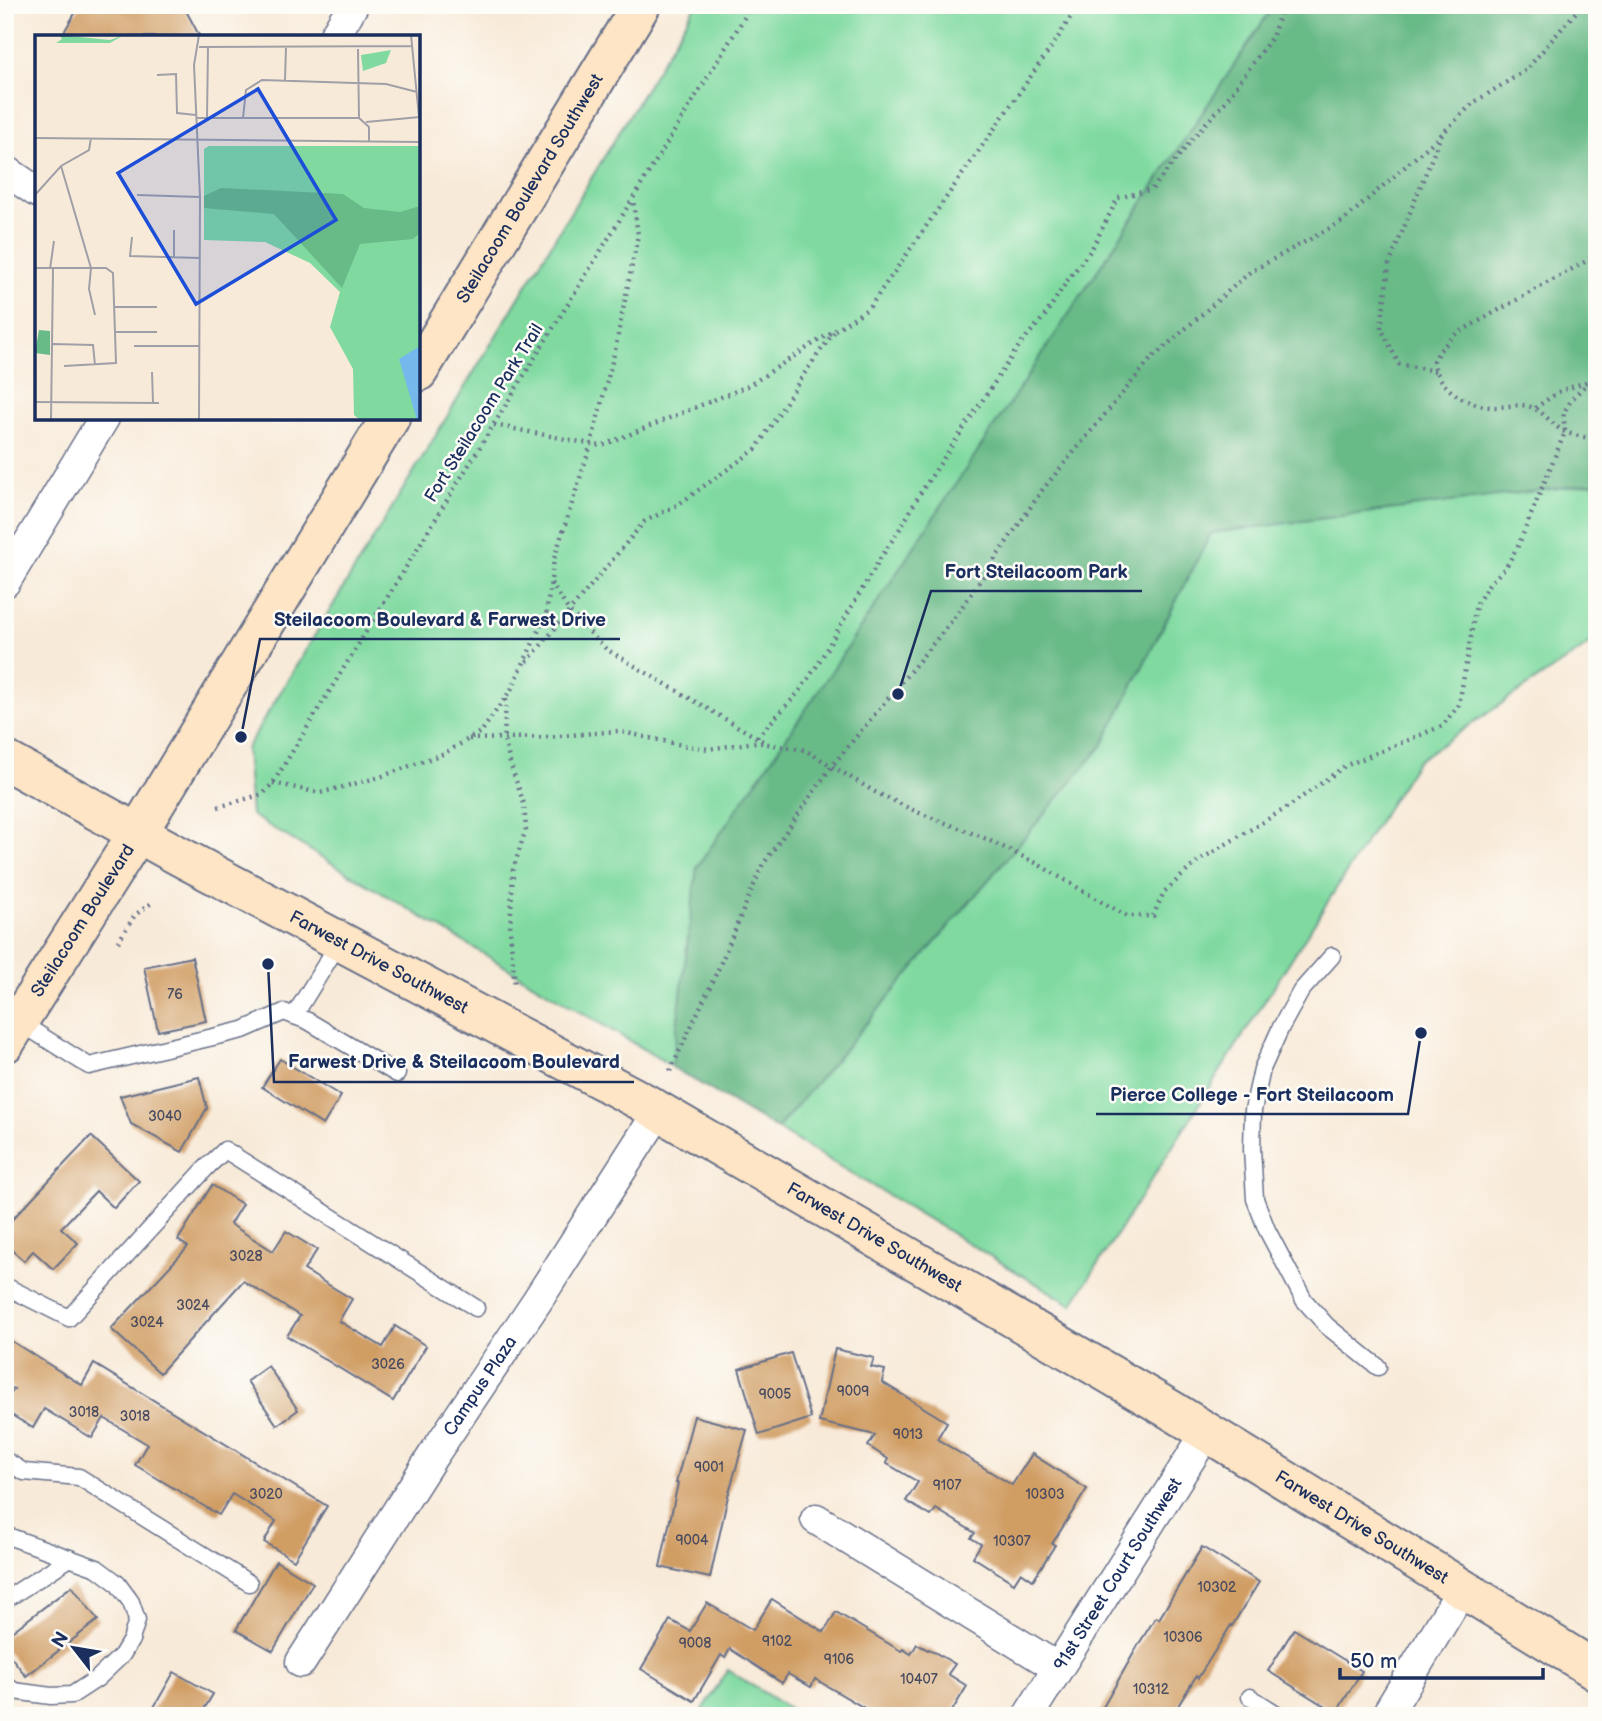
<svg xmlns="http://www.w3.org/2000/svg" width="1602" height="1721" font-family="'Balsamiq Sans',sans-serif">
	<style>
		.green { fill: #80daa0; stroke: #4e847f; stroke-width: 2 }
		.forest { fill: #68ba86; stroke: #427472; stroke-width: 2 }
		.building { fill: #d09d63 }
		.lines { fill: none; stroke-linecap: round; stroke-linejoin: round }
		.lane-casing { stroke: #687089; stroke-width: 19 }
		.street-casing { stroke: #687089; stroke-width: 33 }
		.secondary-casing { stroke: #687089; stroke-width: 42 }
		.path { stroke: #687089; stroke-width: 4.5; stroke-dasharray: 2 5; stroke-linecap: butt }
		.lane { stroke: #fff; stroke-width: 16 }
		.street { stroke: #fff; stroke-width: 30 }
		.secondary { stroke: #fde5c5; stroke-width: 38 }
		.labels { text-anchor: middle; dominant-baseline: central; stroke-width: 5; stroke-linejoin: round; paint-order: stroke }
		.number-label { font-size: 14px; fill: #484a5f }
		.street-label { font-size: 18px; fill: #1b2f5e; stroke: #fdfcf7 }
		.inset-road { fill: none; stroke: #a09fa7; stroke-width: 2 }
		.view { fill: #1d4ed8; fill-opacity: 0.15; stroke: #1d4ed8; stroke-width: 3.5 }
		.inset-edge { fill: none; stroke: #1b2f5e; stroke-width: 3.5 }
		.leader { fill: none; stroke: #1b2f5e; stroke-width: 2.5 }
		.callout-dot { fill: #1b2f5e; stroke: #fdfcf7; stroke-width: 2.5 }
		.callout-label { font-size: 19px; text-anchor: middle; font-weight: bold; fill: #1b2f5e; stroke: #fdfcf7; stroke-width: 5; stroke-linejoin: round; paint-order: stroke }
	</style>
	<rect width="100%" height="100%" fill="#fdfcf7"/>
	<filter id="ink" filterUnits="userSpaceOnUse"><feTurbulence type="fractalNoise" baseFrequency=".0143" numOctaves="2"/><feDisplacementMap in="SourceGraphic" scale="14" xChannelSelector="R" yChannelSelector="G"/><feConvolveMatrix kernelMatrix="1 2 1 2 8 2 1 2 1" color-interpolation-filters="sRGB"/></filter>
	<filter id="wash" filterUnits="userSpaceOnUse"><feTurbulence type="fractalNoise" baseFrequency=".00686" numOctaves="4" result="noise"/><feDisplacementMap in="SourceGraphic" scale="28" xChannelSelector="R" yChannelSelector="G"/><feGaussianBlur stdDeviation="1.57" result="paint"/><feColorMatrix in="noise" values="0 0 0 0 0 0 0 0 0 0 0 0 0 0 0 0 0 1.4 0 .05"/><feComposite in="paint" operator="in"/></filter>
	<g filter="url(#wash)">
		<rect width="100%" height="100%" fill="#f8ead8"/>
		<g class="green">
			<polygon points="696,5 1597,5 1597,639 1417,761 1072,1305 251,815 246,749"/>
			<polygon points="728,1670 801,1716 699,1716"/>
		</g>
		<polygon class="forest" points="1274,5 1597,5 1597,483 1211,533 1102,746 777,1129 672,1067 697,867 813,699"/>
		<g id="blocks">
			<g class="building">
				<polygon points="80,5 183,5 200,37 61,37"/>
				<polygon points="192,957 206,1021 158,1031 144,967"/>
				<polygon points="280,1059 341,1096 323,1125 262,1087"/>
				<polygon points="199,1077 207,1108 182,1152 131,1124 120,1096"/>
				<polygon points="91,1136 139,1181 114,1208 96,1191 61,1228 78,1243 53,1269 33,1251 24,1261 5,1244 5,1227"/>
				<polygon points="212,1185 242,1204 230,1224 273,1251 286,1231 317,1250 304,1270 352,1299 339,1321 383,1347 395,1326 426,1346 393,1401 287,1336 300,1316 243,1281 160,1373 111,1329 188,1247 178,1240"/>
				<polygon points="5,1337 82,1385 94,1364 327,1506 294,1560 264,1542 276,1521 232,1494 219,1515 135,1465 147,1444 104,1418 92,1438 44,1409 33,1428 5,1411 5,1403 14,1389 5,1384"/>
				<polygon points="835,1349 874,1358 871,1367 885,1370 882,1382 947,1422 937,1439 1012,1485 1032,1454 1087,1489 1052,1544 1055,1545 1033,1580 1021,1572 1014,1583 973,1557 981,1544 971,1538 975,1533 936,1509 931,1516 906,1501 918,1482 886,1463 888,1459 868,1446 875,1435 819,1422"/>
				<polygon points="791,1353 811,1418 759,1435 739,1369"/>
				<polygon points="268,1366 298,1410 277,1425 247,1381"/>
				<polygon points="694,1416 747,1430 728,1496 710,1578 660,1567 678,1483 676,1483"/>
				<polygon points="1202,1547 1259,1582 1232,1626 1231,1625 1198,1678 1196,1676 1172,1716 1098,1716 1140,1642 1156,1617 1159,1619"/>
				<polygon points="276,1561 313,1583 273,1651 236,1630"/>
				<polygon points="72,1586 98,1620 26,1676 5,1649 5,1637"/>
				<polygon points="772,1599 824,1632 836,1612 901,1651 903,1649 911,1654 917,1644 928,1650 929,1649 955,1664 948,1674 967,1686 949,1716 878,1716 815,1679 811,1687 788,1674 782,1683 730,1649 725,1658 721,1655 694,1701 641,1669 670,1620 690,1631 707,1603 753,1630"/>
				<polygon points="1294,1629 1362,1671 1336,1713 1268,1671"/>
				<polygon points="174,1672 213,1694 200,1716 149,1716"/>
			</g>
		</g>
	</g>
	<g filter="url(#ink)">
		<use href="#blocks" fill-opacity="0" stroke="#687089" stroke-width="2"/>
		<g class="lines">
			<defs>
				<g id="lane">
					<polyline points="1332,956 1301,991 1281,1027 1262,1069 1253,1110 1252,1149 1255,1199 1267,1230 1304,1300 1327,1326 1378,1367"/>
					<polyline points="294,1016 340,941"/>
					<polyline points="16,1020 89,1066 243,1030 284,1012 308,1021 397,1074"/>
					<polyline points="5,1286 69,1318 206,1168 225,1150 476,1308"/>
					<polyline points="5,1460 24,1472 79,1477 249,1583"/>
					<polyline points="5,1535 97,1568 117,1583 131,1602 137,1620 131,1640 122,1655 98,1678 72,1695 51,1696 14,1691 5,1684"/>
					<polyline points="5,1600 70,1558"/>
					<polyline points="1250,1697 1280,1716"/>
				</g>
				<g id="street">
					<polyline points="334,37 353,5"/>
					<polyline points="5,170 37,192"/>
					<polyline points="5,582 104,418"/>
					<polyline points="816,1519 1058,1668"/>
					<path id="s1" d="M301 1662 434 1454 537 1301 659 1111"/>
					<path id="s2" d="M1028 1716 1207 1432"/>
					<polyline points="1386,1716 1463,1588"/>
				</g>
				<g id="secondary">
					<path id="s3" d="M418 372 641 5"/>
					<path id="s4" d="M5 760 181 857 643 1102 1171 1410 1597 1671"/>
					<path id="s5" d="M5 1043 137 834 390 418"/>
				</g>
			</defs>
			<use href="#lane" class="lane-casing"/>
			<use href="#street" class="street-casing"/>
			<use href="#secondary" class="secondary-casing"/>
			<g class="path">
				<path d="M1597 255 1456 334 1440 350 1433 361C1439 389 1465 405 1493 407 1507 408 1521 401 1535 409 1546 414 1554 427 1565 432 1574 436 1587 437 1597 440"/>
				<polyline points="1435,371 1399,364 1381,328 1389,265 1441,135 1473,103 1526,70 1582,5"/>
				<polyline points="1535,408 1560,391 1589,381"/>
				<polyline points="494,425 601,446 748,386 869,308 1059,36 1078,5"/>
				<polyline points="551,583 569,611 606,649 766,743"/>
				<polyline points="527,662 644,522 679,504 756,449 804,374 834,332"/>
				<polyline points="506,699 504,738 510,763 524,804 526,829 513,870 510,930 515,987"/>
				<polyline points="757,737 799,692 816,667 880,559 903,524 919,495 1021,343 1044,317 1067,281 1091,250 1118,198 1152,189 1204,125 1222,106 1251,66 1272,37 1281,11 1287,5"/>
				<path d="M469 739 548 737 618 731 677 744 708 749 756 742 805 750 875 792 917 812 980 836 1036 863 1102 902 1127 916H1153L1164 892 1198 861 1288 807 1345 766 1442 726 1459 705 1476 605 1489 584 1506 567 1519 544 1565 432C1565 427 1563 418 1564 414 1567 402 1586 382 1597 379"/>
				<polyline points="273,783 320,793 380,777 445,753 482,731 512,688 546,615 554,559 591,444 615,350 638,235 633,200"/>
				<polyline points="218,807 263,794 273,783 752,5"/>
				<polyline points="118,942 135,915 154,901"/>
				<polyline points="670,1071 717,972 762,866 832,766 955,617 1043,489 1151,359 1250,272 1343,221 1441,135"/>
			</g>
			<use href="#lane" class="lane"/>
			<use href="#street" class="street"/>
			<use href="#secondary" class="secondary"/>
		</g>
	</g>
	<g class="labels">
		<g class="number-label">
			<text x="175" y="994">76</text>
			<text x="165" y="1116">3040</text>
			<text x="246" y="1256">3028</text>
			<text x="193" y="1305">3024</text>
			<text x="147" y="1322">3024</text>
			<text x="388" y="1364">3026</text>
			<text x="853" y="1391">9009</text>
			<text x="775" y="1394">9005</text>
			<text x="84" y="1412">3018</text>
			<text x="135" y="1416">3018</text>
			<text x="908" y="1434">9013</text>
			<text x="709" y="1467">9001</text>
			<text x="947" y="1485">9107</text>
			<text x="266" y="1494">3020</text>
			<text x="1045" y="1494">10303</text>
			<text x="692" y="1540">9004</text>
			<text x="1012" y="1541">10307</text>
			<text x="1217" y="1587">10302</text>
			<text x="1183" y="1637">10306</text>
			<text x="777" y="1641">9102</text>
			<text x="695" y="1643">9008</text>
			<text x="839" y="1659">9106</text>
			<text x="919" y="1679">10407</text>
			<text x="1151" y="1689">10312</text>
		</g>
		<g class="street-label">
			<text stroke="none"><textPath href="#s3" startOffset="215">Steilacoom Boulevard Southwest</textPath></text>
			<text transform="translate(484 413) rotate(-58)">Fort Steilacoom Park Trail</text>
			<text stroke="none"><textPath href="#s5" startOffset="145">Steilacoom Boulevard</textPath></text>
			<text stroke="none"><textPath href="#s4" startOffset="425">Farwest Drive Southwest</textPath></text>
			<text stroke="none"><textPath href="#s4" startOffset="992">Farwest Drive Southwest</textPath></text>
			<text stroke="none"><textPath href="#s1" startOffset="329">Campus Plaza</textPath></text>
			<text stroke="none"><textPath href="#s4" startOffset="1559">Farwest Drive Southwest</textPath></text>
			<text stroke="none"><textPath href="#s2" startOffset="168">91st Street Court Southwest</textPath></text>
		</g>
	</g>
	<g transform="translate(35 35)">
		<rect width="385" height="385" fill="#f8ead8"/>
		<path d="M24 0 75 5 89 0 75 8H21L27 4ZM356 15 351 28 328 36 326 20ZM174 111H385V385H325L319 380 318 334 295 292 305 257 275 228 230 207 169 205V114Z" fill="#80daa0"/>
		<path d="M186 153 308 159 329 173 365 177 385 171V198L378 204 325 209 307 253 239 179 169 173V161ZM4 295 15 296V320L0 318Z" fill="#68ba86"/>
		<path d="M385 311V385H382L364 324Z" fill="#75b9ec"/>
		<path class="inset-road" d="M164 0 159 30 165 162 164 385M376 0 384 82M164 12 377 11M323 14 324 83 334 92V107M122 40 141 39 142 78 161 80M250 45 251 13M161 83H324M172 83 173 12M208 83 211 55 227 45 351 49 382 57M331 87 385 82M0 103 385 107M26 131 56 233 54 254 60 280M0 160 26 131 54 115 56 103M102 160 165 162M97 202 95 221 165 223M139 222V195M0 233H71L78 238 81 328 29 331M15 234 19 206M79 272H122M79 297H122M18 309 58 310 60 330M99 311H164M117 337 118 367M0 367 124 368M16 385 18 234"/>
		<path class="view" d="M223 54 301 185 161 269 83 138Z"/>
		<rect width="385" height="385" class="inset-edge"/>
	</g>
	<path class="leader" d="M898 694L931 591H1142M241 737L260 639H620M268 964L274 1082H634M1421 1033L1408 1114H1096"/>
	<g class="callout-dot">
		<circle cx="898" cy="694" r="7"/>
		<circle cx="241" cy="737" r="7"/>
		<circle cx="268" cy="964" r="7"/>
		<circle cx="1421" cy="1033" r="7"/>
	</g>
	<g class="callout-label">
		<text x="1036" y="578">Fort Steilacoom Park</text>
		<text x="440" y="626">Steilacoom Boulevard &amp; Farwest Drive</text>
		<text x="454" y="1068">Farwest Drive &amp; Steilacoom Boulevard</text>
		<text x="1252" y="1101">Pierce College - Fort Steilacoom</text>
	</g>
	<rect width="1602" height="1721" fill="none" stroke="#fdfcf7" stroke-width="28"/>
	<g transform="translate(74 1648) rotate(301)" stroke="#fdfcf7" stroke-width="5" paint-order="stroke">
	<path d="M0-5L12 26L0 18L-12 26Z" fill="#1b2f5e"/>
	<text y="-10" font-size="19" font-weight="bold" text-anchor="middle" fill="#1b2f5e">N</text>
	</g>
	<path d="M1340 1668v10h203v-10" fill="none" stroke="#1b2f5e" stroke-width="3.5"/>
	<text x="1350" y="1668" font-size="21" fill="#1b2f5e" stroke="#fdfcf7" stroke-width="5" paint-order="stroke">50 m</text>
</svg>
